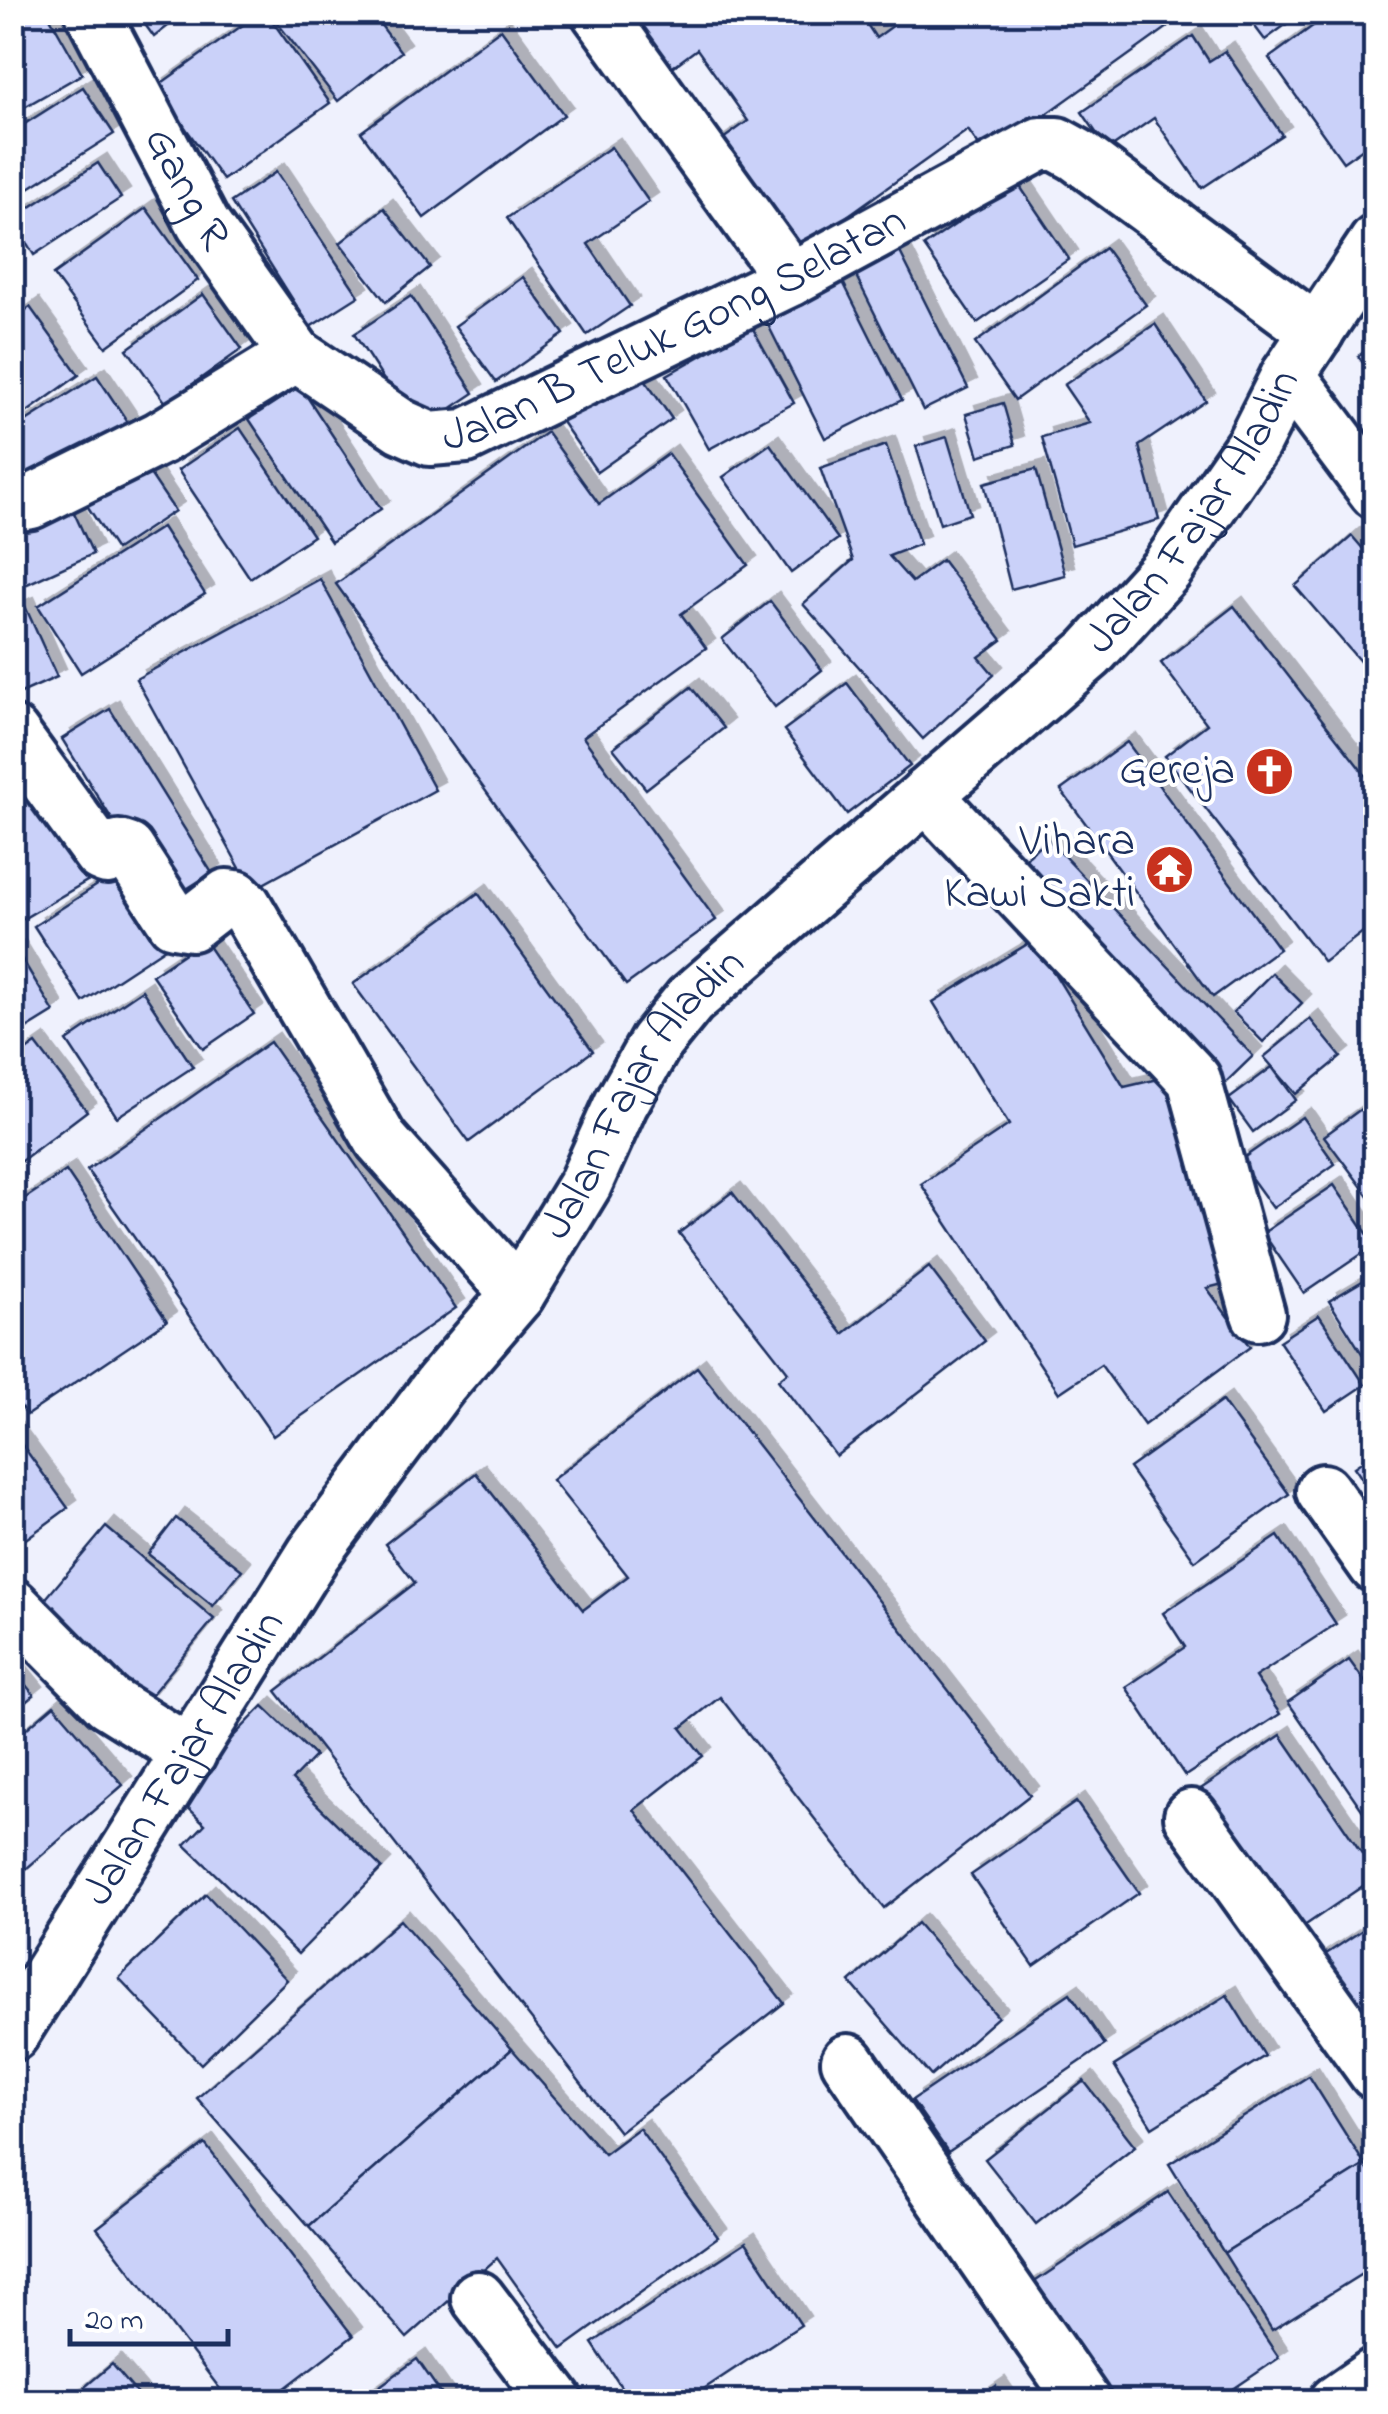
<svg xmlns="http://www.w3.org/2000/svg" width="1388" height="2414" font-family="'Indie Flower',sans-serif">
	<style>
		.building { fill: #cad1f9; stroke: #1b2f5e; stroke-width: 2.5; filter: url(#shadow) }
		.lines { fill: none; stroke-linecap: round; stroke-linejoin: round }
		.minor-casing { stroke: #1b2f5e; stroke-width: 60 }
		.minor { stroke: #fff; stroke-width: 52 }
		.labels { text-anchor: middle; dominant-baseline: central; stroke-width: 8; stroke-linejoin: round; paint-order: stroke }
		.street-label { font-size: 45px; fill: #1b2f5e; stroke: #fff }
		.poi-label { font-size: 45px; fill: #1b2f5e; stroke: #fff; text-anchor: end }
	</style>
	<defs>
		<filter id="shadow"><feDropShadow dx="9" dy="-9" stdDeviation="0" flood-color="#0004"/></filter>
	</defs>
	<rect width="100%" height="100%" fill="#eff1fd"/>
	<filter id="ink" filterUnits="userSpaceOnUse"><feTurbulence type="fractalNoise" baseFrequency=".01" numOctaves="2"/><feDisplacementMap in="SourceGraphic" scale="20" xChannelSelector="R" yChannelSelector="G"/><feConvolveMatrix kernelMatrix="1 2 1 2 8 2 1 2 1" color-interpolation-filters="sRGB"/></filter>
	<g filter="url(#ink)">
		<g class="building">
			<polygon points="12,12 47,12 82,74 12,114"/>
			<polygon points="136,12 186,12 154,37"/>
			<polygon points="261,12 266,12 330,103 223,180 156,87"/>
			<polygon points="269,12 371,12 401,52 338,101"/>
			<polygon points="623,12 859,12 876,38 894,25 885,12 1169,12 1175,22 987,157 968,130 787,259 709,149 748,121 697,49 666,72"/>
			<polygon points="1244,12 1303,12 1265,40"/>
			<polygon points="1332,12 1376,12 1376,139 1343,162 1269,58"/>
			<polygon points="501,29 564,115 424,218 361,132"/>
			<polygon points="1193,36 1209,61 1225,51 1282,135 1202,188 1154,118 1108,150 1082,112"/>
			<polygon points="83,87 114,134 13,198 12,132"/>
			<polygon points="611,147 649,202 588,244 630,306 587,335 507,218"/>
			<polygon points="98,163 121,198 34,255 12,219"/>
			<polygon points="276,172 359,296 310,327 231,202"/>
			<polygon points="1017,182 1069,259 977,323 924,246"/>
			<polygon points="146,208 198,280 106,347 53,275"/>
			<polygon points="384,208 430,267 386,302 340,243"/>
			<polygon points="1105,248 1146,305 1015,400 975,343"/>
			<polygon points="900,252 968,388 923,410 855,274"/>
			<polygon points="840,276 902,400 825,438 763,315"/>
			<polygon points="523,277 564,334 496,382 455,326"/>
			<polygon points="203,294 242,349 166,403 127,349"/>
			<polygon points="411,296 474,393 417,431 354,334"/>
			<polygon points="30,307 79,375 12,423 12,320"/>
			<polygon points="1155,324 1206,401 1139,446 1159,520 1072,545 1042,437 1090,423 1064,385"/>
			<polygon points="752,327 794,403 709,449 667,375"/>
			<polygon points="1376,344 1376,380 1358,356"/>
			<polygon points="636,367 672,419 597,472 560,419"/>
			<polygon points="97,376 131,427 12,482 12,430"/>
			<polygon points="300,386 381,509 331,542 249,419"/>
			<polygon points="1003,403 1015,445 979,456 966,414"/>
			<polygon points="240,428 313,536 250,578 178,470"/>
			<polygon points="547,432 599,504 668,454 748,565 681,614 706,648 583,737 716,920 626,985 336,584"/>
			<polygon points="947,437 970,514 940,524 916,446"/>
			<polygon points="770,444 838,539 791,573 723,477"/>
			<polygon points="886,445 920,544 889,556 912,582 942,560 1002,640 979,657 994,675 923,739 803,604 853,560 820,468"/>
			<polygon points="144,465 175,511 116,550 86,504"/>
			<polygon points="1036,469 1065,575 1011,589 984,483"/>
			<polygon points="71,506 93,554 12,591 12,533"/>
			<polygon points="162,527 205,594 81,673 38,606"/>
			<polygon points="1352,536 1376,564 1376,680 1295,586"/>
			<polygon points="320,579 435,790 252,890 136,679"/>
			<polygon points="770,601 822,670 775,707 722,639"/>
			<polygon points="25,606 57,677 12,697 12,611"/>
			<polygon points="1234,606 1376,789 1376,922 1324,962 1165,756 1207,724 1161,663"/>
			<polygon points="847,683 910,766 847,814 784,730"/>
			<polygon points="691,687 724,728 646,789 613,748"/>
			<polygon points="110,709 212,873 164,903 62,739"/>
			<polygon points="1127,742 1279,949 1213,997 1061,790"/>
			<polygon points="29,770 92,878 16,923 12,917 12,779"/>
			<polygon points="1047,838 1253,1056 1219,1089 1013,870"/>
			<polygon points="130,864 179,939 83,1002 34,926"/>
			<polygon points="478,893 593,1051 469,1142 353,984"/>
			<polygon points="204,940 254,1014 203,1049 152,975"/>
			<polygon points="1034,940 1124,1087 1167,1077 1197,1196 1216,1191 1239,1280 1207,1288 1250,1347 1144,1425 1101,1365 1059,1393 921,1184 1009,1125 933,1002"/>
			<polygon points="16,949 54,1012 12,1038 12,951"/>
			<polygon points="1272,973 1302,1003 1263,1042 1233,1012"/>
			<polygon points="142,990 193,1067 117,1117 67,1041"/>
			<polygon points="1310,1019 1341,1057 1296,1094 1264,1057"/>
			<polygon points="270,1042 456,1308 273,1436 87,1170"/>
			<polygon points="36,1044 87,1111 12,1168 12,1061"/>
			<polygon points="1272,1067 1296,1100 1253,1132 1229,1099"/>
			<polygon points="1376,1098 1376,1206 1324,1136"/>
			<polygon points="1302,1117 1335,1164 1273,1208 1239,1161"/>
			<polygon points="66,1171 167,1321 27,1415 12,1394 12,1207"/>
			<polygon points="1334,1185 1375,1245 1304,1293 1263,1233"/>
			<polygon points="732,1192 843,1334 929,1267 985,1341 836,1456 778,1380 788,1372 679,1233"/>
			<polygon points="1376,1273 1376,1376 1329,1301"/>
			<polygon points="1319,1315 1365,1385 1326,1411 1279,1341"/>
			<polygon points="697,1367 1030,1795 884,1908 720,1697 681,1728 703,1756 634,1810 784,2003 619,2132 276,1691 415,1583 385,1544 476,1473 583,1610 628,1576 552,1480"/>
			<polygon points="1222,1401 1289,1494 1195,1561 1129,1468"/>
			<polygon points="12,1431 68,1508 12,1549"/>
			<polygon points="1376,1452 1376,1499 1354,1467"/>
			<polygon points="176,1518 242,1570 213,1606 148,1554"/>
			<polygon points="106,1527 214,1619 146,1701 37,1609"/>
			<polygon points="1278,1536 1336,1624 1255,1677 1280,1714 1185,1776 1126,1687 1185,1647 1163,1613"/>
			<polygon points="1349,1660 1376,1697 1376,1830 1288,1702"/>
			<polygon points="12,1668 34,1695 12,1713"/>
			<polygon points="54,1705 123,1785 26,1869 12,1854 12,1741"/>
			<polygon points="263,1706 315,1756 292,1780 382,1868 298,1954 185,1845 205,1824 176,1796"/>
			<polygon points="1281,1735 1376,1874 1376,1877 1291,1935 1196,1792"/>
			<polygon points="1076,1802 1139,1893 1034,1966 971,1875"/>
			<polygon points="206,1894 287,1980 201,2064 119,1978"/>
			<polygon points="400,1920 512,2049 309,2226 197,2098"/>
			<polygon points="1376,1921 1376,2048 1317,1960"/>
			<polygon points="917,1923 998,2017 931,2076 850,1982"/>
			<polygon points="1070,1993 1105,2045 948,2152 912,2100"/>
			<polygon points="1227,1995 1265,2056 1152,2127 1114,2066"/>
			<polygon points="512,2049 604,2154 639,2128 718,2237 562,2349 497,2258 407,2338 309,2226"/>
			<polygon points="1309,2076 1365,2165 1224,2253 1169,2164"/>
			<polygon points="1084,2081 1135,2146 1036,2224 985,2159"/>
			<polygon points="205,2144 353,2336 267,2402 230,2402 97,2228"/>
			<polygon points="1365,2165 1376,2183 1376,2265 1272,2330 1224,2253"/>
			<polygon points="1168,2192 1279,2358 1214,2402 1104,2402 1027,2287"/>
			<polygon points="746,2242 801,2325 684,2402 631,2402 592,2343"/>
			<polygon points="417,2359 447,2402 358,2402"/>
			<polygon points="112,2364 144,2402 67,2402"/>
			<polygon points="996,2386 1007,2402 973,2402"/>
		</g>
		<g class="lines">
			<defs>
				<g id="minor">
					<path id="s1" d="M92 12 203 224 296 355"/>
					<polyline points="598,12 791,279"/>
					<polyline points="1288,375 1376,492"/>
					<path id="s2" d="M12 505 31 502 160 438 296 355 401 426 430 439 466 436 791 279 1040 144H1057L1077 155 1317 332"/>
					<polyline points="12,733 100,854 107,857 119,847 128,850 174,921 191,924 227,896 236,897 245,906 381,1140 518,1294"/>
					<polyline points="926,795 1194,1079 1258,1314"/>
					<polyline points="1323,1491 1376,1566"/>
					<polyline points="12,1605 108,1702 190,1753"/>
					<polyline points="1191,1816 1376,2073"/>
					<path id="s3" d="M12 2034 314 1553 440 1385 518 1294 585 1184 621 1104 656 1042 690 1000 1090 653 1166 570 1253 444 1288 375 1376 242"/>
					<polyline points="848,2061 1084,2402"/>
					<polyline points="478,2298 557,2402"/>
					<polyline points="1336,2402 1376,2374"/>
				</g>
			</defs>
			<use href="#minor" class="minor-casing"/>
			<use href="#minor" class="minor"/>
		</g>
	</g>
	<defs>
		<symbol id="church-disc" viewBox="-11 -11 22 22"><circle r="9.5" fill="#c8321e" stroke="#fff"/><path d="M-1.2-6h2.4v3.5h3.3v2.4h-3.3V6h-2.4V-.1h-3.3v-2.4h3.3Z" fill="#fff"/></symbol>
		<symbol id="temple-disc" viewBox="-11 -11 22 22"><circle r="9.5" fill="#c8321e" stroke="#fff"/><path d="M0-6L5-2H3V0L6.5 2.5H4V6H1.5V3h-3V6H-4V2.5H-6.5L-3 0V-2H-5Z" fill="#fff"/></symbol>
	</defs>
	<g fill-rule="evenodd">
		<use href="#church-disc" x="1242" y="744" width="55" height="55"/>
		<use href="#temple-disc" x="1142" y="842" width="55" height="55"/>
	</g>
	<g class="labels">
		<g class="street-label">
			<text stroke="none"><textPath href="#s1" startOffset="200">Gang R</textPath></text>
			<text stroke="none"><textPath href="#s2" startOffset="750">Jalan B Teluk Gong Selatan</textPath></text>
			<text stroke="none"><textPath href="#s3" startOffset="1945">Jalan Fajar Aladin</textPath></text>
			<text stroke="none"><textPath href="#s3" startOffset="1135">Jalan Fajar Aladin</textPath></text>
			<text stroke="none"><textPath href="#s3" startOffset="325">Jalan Fajar Aladin</textPath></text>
		</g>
		<g class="poi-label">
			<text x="1235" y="772">Gereja</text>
			<text x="1135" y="843">Vihara<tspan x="1135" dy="52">Kawi Sakti</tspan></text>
		</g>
	</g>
	<rect width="1388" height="2414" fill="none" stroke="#fff" stroke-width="50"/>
	<rect x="25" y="25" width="1338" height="2364" fill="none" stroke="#1b2f5e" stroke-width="4" filter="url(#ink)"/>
	<path d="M70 2329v15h158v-15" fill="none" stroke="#1b2f5e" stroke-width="5"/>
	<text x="85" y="2329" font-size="30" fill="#1b2f5e" stroke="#ffffff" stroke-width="8" paint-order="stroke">20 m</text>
</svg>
